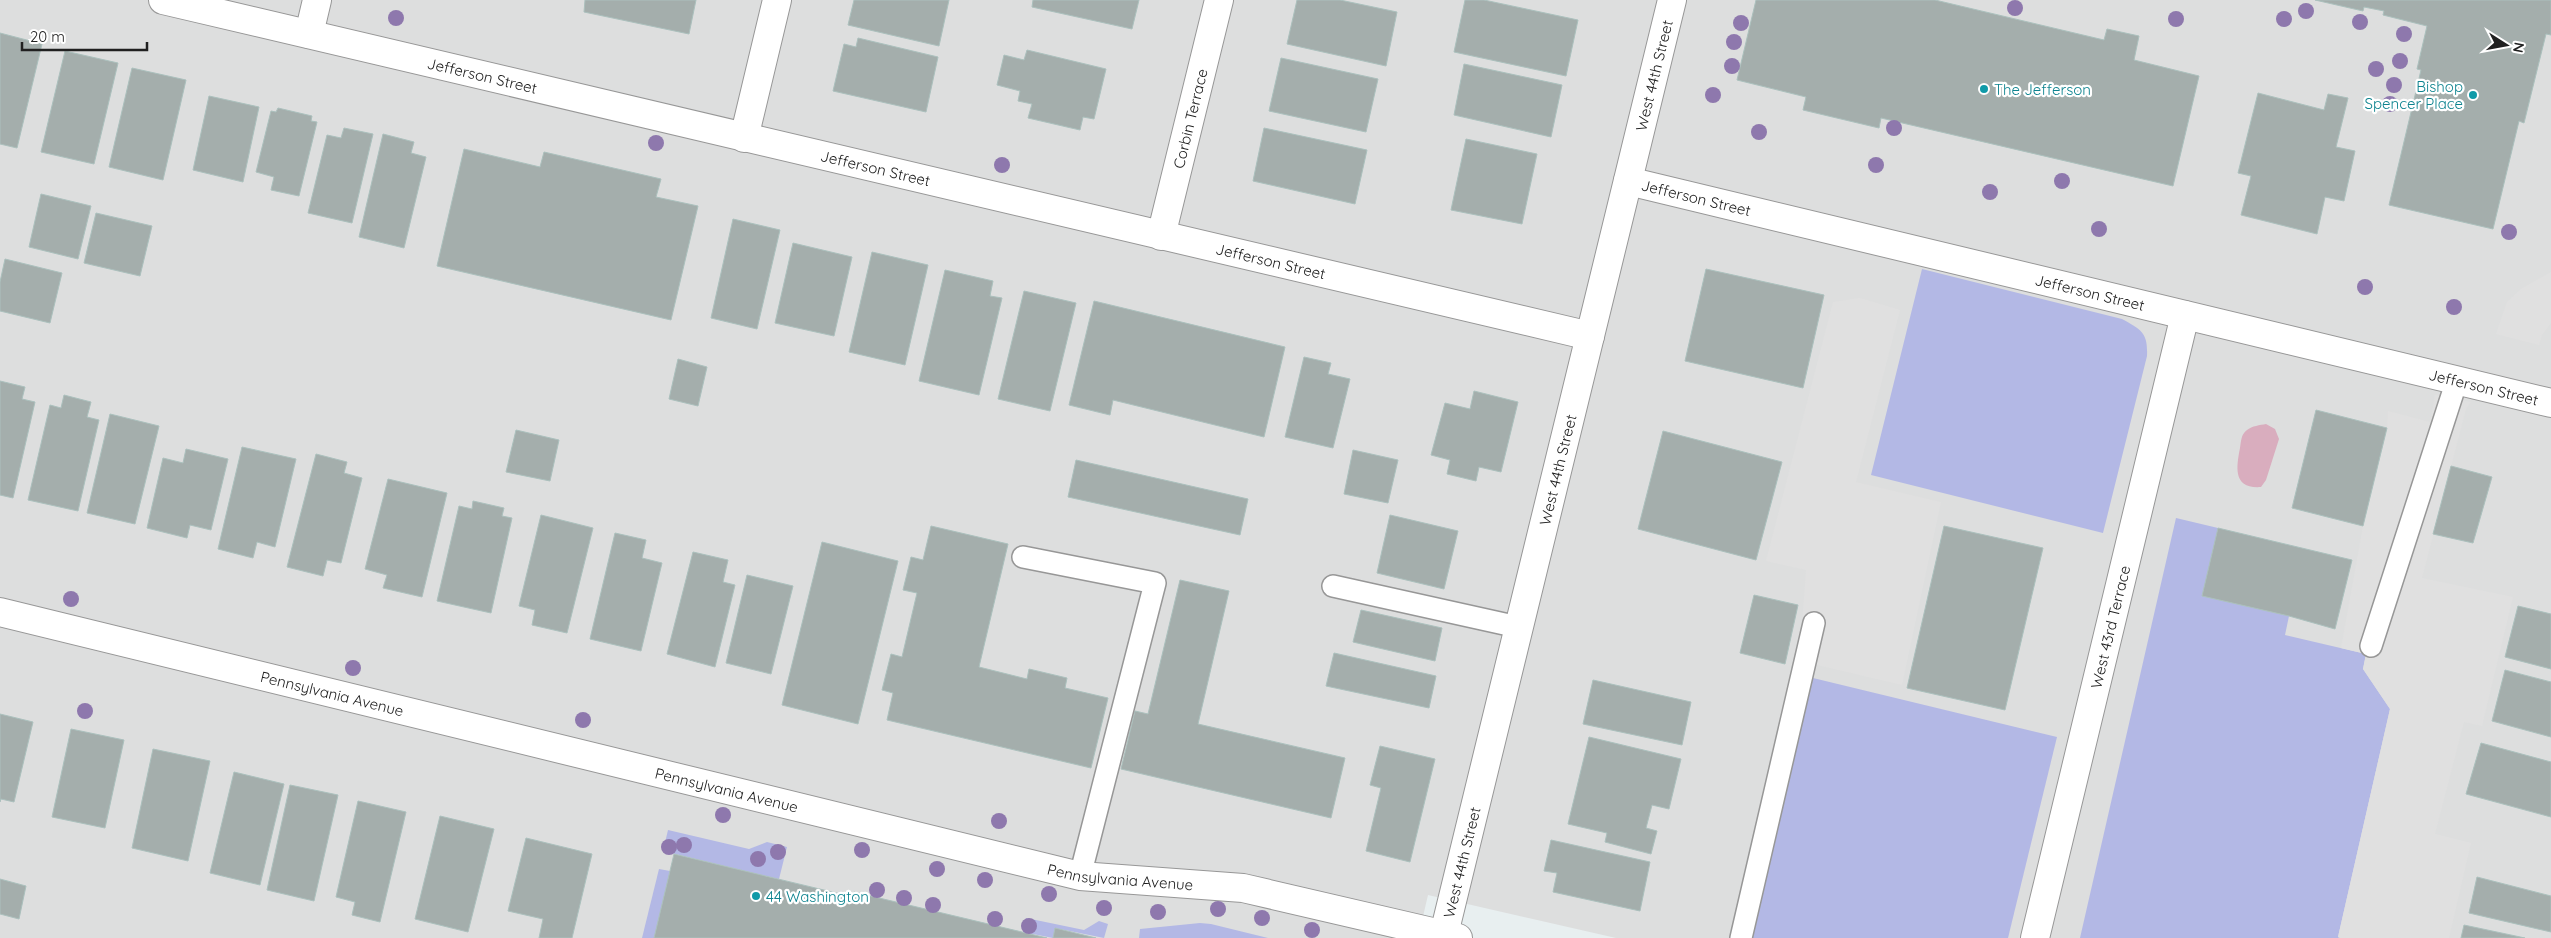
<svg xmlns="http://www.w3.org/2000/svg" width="2551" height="938" font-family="Quicksand,sans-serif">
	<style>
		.residential { fill: #dddede }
		.grass { fill: #b3b8e5 }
		.parking { fill: #e0e0e0 }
		.water { fill: #d9adbe }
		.building { fill: #a4aeac; stroke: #abc0bd }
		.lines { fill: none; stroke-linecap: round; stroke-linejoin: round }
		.lane-casing { stroke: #979797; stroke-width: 24 }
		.street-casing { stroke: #979797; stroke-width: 30 }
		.lane { stroke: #fff; stroke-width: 21 }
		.street { stroke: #fff; stroke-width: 28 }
		.tree { fill: #8e78ad }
		.culture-dot { fill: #0f9aa8; stroke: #fff; stroke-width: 2 }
		.labels { text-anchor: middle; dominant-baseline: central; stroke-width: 4.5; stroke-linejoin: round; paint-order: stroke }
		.street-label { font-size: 15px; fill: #202020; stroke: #fff }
		.culture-label { font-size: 15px; fill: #0d838f; stroke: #fff; text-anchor: start }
	</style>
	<rect width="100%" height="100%" fill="#e8eff0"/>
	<polygon class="residential" points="0,0 2551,0 2551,938 1616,938 1428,895 1418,938 0,938"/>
	<g class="grass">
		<path d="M1922 269 2122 319C2142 330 2148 333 2147 356L2103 533 1871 475Z"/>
		<polygon points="2176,518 2218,528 2202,596 2289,616 2285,635 2366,654 2363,669 2390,709 2338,937 2340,938 2080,938"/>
		<polygon points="1813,678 2057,737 2008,938 1750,938"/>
		<polygon points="668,830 749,849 767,842 787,847 779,879 663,851"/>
		<polygon points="659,869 670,871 654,938 642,938"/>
		<polygon points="1026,918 1084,930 1099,921 1108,924 1104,938 1055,928 1053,938 1023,932"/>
		<polygon points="1200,923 1211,924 1268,938 1139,938 1140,929"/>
	</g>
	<g class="parking">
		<polygon points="2551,272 2551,323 2542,335 2539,345 2496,334 2507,302 2521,289"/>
		<polygon points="1860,298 1900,310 1856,482 1941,502 1902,685 1813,664 1802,625 1806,570 1766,561 1833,302"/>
		<polygon points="2435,395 2471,402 2466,409 2422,578 2513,597 2482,726 2464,722 2435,834 2471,843 2449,938 2340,938 2338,937 2390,709 2363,669 2366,654 2341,648 2363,526 2387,428 2388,411 2430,422"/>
	</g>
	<path class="water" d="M2266 424 2275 429 2279 439 2266 480 2261 487C2233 489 2236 468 2240 448 2241 442 2241 434 2247 430 2252 426 2260 425 2266 424Z"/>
	<g class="building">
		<polygon points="585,0 696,0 689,34 584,12"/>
		<polygon points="854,0 949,0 939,46 848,25"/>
		<polygon points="1033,0 1139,0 1132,29 1032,7"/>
		<polygon points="1297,0 1340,0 1397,12 1386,66 1287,44"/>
		<polygon points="1465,0 1484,0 1578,20 1566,76 1454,52"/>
		<polygon points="1756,0 1935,0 2104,40 2107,29 2139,36 2134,60 2199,76 2173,186 1881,118 1879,128 1803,110 1806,97 1737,80"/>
		<polygon points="2315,0 2551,0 2551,35 2546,34 2524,123 2519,121 2493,229 2389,205 2421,70 2417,69 2427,26 2383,15 2384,11 2364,7 2363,11"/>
		<polygon points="0,33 42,44 17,148 0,144"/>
		<polygon points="858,38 938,57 926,112 833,91 844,44 856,47"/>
		<polygon points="1027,50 1106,69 1094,119 1083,117 1080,130 1028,118 1032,104 1018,101 1020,91 997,85 1004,55 1024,60"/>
		<polygon points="65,51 118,63 94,164 41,152"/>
		<polygon points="1281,58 1378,79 1366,132 1269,111"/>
		<polygon points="1464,64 1562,85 1551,137 1454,115"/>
		<polygon points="132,68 186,80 163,180 109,167"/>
		<polygon points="2258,93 2324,110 2328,94 2348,98 2336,147 2355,151 2344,201 2325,197 2317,234 2241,215 2251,176 2238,173"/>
		<polygon points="209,96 259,107 243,182 193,170"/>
		<polygon points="278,108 312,116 311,121 317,122 299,196 271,190 274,177 256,172 271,111 276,112"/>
		<polygon points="344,128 373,134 352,223 308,213 327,135 341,138"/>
		<polygon points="1264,128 1367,150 1355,204 1253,181"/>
		<polygon points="383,134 414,142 411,153 426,157 404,248 359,237"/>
		<polygon points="1466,139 1537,154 1522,224 1451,210"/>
		<polygon points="464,149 540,167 544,152 661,179 656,197 698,206 671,320 437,266"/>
		<polygon points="41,194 91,206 78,259 29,247"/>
		<polygon points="96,213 152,226 140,276 84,263"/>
		<polygon points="733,219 780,230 757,329 711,318"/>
		<polygon points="793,243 852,257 834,336 775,323"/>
		<polygon points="872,252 928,265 905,365 849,352"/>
		<polygon points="5,259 62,273 50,323 0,311 0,282"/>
		<polygon points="1706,269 1824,295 1803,388 1685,361"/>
		<polygon points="945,270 993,281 990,296 1002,298 979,395 919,381"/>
		<polygon points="1024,291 1076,303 1050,411 998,399"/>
		<polygon points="1094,301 1285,347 1264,437 1113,400 1110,415 1069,405"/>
		<polygon points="1304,357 1331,363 1328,374 1350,379 1333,448 1285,437"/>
		<polygon points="678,359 707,367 698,406 669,399"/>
		<polygon points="0,381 25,387 22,399 35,402 13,498 0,495"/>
		<polygon points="1474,391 1518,402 1501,472 1479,467 1476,481 1447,474 1450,460 1431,455 1445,403 1470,409"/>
		<polygon points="64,395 91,402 87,417 99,420 78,511 28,500 50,405 61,408"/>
		<polygon points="2316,410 2387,428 2363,526 2292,508"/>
		<polygon points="110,414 159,426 135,524 87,513"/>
		<polygon points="516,430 559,440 550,481 506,472"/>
		<polygon points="1663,431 1782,462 1756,560 1638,529"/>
		<polygon points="242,447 296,459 275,547 257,542 253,558 218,549"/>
		<polygon points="186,449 228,459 211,530 190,525 187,538 147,528 163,458 183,463"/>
		<polygon points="1353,450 1398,460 1388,503 1344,494"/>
		<polygon points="316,454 347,462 344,473 362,478 341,563 327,560 323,576 287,567"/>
		<polygon points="1076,460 1248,499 1240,535 1068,497"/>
		<polygon points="2451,466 2492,477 2473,543 2433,534"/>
		<polygon points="388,479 447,493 422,597 383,588 387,575 365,569"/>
		<polygon points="473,501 504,508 502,516 512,518 491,613 437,601 459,506 472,509"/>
		<polygon points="541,515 593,528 567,633 532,625 535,610 519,606"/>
		<polygon points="1390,515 1458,531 1444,589 1377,573"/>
		<polygon points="931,526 1008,544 979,667 1027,679 1029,669 1067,678 1065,688 1108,698 1091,768 887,720 893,693 882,690 891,654 902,657 917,593 903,590 911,557 923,560"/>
		<polygon points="1944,526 2043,548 2005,710 1907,688"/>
		<polygon points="2218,528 2352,560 2335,629 2289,616 2202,596"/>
		<polygon points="615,533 646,540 642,558 662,563 641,651 590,639"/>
		<polygon points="822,542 898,561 858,724 782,705"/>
		<polygon points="693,552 728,560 723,582 735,585 715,667 667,654"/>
		<polygon points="747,575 793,586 771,674 726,663"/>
		<polygon points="1180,580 1229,591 1198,724 1345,758 1331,818 1121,769 1135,711 1148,714"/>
		<polygon points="1754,595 1798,605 1785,664 1740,653"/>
		<polygon points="2518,606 2551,614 2551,669 2505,657"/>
		<polygon points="1361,610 1442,628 1435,661 1353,642"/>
		<polygon points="1334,653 1436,676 1429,708 1326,686"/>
		<polygon points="2505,670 2551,682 2551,737 2492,721"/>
		<polygon points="1593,680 1691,702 1682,745 1583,724"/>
		<polygon points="0,714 33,722 14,802 1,799 0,802"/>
		<polygon points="71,729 124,740 105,828 52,817"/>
		<polygon points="1589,737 1681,759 1669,809 1652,805 1646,828 1657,831 1651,854 1605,842 1607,833 1568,824"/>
		<polygon points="2481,743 2551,762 2551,817 2466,794"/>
		<polygon points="1380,746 1435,759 1410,862 1366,851 1381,788 1370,785"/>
		<polygon points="153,749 210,761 188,861 132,848"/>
		<polygon points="234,772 284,784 260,885 210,873"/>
		<polygon points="290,785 338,795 314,901 267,890"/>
		<polygon points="358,801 406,812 380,922 352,915 355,902 336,897"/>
		<polygon points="440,816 494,829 468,932 415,919"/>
		<polygon points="526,838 592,854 572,938 539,938 543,919 508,911"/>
		<polygon points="1551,840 1650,862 1640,911 1553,892 1557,873 1544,871"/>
		<polygon points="674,854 853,897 854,892 1047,938 654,938"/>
		<polygon points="2477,877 2551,896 2551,932 2469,913"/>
		<polygon points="0,879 26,886 19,919 0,914"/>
		<polygon points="2464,925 2525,938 2461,938"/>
		<polygon points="1055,928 1096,938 1053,938"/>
	</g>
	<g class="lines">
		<defs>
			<g id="lane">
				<polyline points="1023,557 1155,583 1080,876"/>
				<polyline points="1333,586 1518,627"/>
				<polyline points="2371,646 2457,380"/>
				<polyline points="1741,938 1814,623"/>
			</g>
			<g id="street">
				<path id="s1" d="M163 0 1590 336"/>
				<polyline points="309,34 317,0"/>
				<polyline points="744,138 777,0"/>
				<path id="s2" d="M1628 181 2551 403"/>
				<path id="s3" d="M1161 236 1219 0"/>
				<path id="s4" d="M0 612 1080 876 1243 888 1458 938"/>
				<path id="s5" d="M1443 938 1672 0"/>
				<path id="s6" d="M2035 938 2185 315"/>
			</g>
		</defs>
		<use href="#lane" class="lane-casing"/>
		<use href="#street" class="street-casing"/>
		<use href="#lane" class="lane"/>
		<use href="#street" class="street"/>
	</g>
	<g class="tree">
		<circle cx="2015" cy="8" r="8"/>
		<circle cx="2306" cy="11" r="8"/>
		<circle cx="396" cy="18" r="8"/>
		<circle cx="2176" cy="19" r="8"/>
		<circle cx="2284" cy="19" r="8"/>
		<circle cx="2360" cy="22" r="8"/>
		<circle cx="1741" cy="23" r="8"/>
		<circle cx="2404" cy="34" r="8"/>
		<circle cx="1734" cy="42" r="8"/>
		<circle cx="2400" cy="61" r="8"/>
		<circle cx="1732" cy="66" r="8"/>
		<circle cx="2376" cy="69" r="8"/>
		<circle cx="2394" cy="85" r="8"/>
		<circle cx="1713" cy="95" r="8"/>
		<circle cx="2390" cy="104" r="8"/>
		<circle cx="1894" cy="128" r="8"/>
		<circle cx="1759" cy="132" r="8"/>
		<circle cx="656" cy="143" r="8"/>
		<circle cx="1002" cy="165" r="8"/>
		<circle cx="1876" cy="165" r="8"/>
		<circle cx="2062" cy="181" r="8"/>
		<circle cx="1990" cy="192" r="8"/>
		<circle cx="2099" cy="229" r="8"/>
		<circle cx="2509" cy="232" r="8"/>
		<circle cx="2365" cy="287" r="8"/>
		<circle cx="2454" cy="307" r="8"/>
		<circle cx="71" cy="599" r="8"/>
		<circle cx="353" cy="668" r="8"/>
		<circle cx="85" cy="711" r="8"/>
		<circle cx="583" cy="720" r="8"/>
		<circle cx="723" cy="815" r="8"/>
		<circle cx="999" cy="821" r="8"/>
		<circle cx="684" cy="845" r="8"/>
		<circle cx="669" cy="847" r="8"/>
		<circle cx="862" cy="850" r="8"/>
		<circle cx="778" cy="852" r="8"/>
		<circle cx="758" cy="859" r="8"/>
		<circle cx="937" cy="869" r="8"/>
		<circle cx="985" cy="880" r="8"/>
		<circle cx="877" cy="890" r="8"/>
		<circle cx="1049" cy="894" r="8"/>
		<circle cx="904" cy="898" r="8"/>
		<circle cx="933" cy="905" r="8"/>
		<circle cx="1104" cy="908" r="8"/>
		<circle cx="1218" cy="909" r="8"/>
		<circle cx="1158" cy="912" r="8"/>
		<circle cx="1262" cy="918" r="8"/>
		<circle cx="995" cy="919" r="8"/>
		<circle cx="1029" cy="926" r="8"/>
		<circle cx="1312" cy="930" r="8"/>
	</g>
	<g class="culture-dot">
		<circle cx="1984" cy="89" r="5"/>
		<circle cx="2473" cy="95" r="5"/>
		<circle cx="756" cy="896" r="5"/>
	</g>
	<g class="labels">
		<g class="street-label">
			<text stroke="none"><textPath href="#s1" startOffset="328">Jefferson Street</textPath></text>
			<text stroke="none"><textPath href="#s5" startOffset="888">West 44th Street</textPath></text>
			<text stroke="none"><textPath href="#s3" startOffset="121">Corbin Terrace</textPath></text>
			<text stroke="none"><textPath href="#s1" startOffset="732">Jefferson Street</textPath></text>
			<text stroke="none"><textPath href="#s2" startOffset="70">Jefferson Street</textPath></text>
			<text stroke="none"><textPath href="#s1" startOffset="1138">Jefferson Street</textPath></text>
			<text stroke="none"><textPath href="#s2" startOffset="475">Jefferson Street</textPath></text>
			<text stroke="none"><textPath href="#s2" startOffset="880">Jefferson Street</textPath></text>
			<text stroke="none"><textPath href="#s5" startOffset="482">West 44th Street</textPath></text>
			<text stroke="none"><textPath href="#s6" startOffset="320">West 43rd Terrace</textPath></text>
			<text stroke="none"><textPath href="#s4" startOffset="342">Pennsylvania Avenue</textPath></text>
			<text stroke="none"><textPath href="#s4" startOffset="748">Pennsylvania Avenue</textPath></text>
			<text stroke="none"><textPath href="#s5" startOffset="78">West 44th Street</textPath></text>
			<text stroke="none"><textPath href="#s4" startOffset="1152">Pennsylvania Avenue</textPath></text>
		</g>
		<g class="culture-label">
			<text x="2463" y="86" text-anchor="end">Bishop<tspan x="2463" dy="17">Spencer Place</tspan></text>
			<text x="1994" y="89">The Jefferson</text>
			<text x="766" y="896">44 Washington</text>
		</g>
	</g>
	<g transform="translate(2506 45) rotate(101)" stroke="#ffffff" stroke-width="4" paint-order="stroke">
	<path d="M0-4L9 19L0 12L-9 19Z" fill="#202020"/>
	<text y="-8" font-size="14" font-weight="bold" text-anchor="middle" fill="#202020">N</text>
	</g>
	<path d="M22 42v8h125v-8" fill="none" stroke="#202020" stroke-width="2.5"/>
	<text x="30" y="42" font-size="15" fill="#202020" stroke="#ffffff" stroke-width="4" paint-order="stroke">20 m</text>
</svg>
